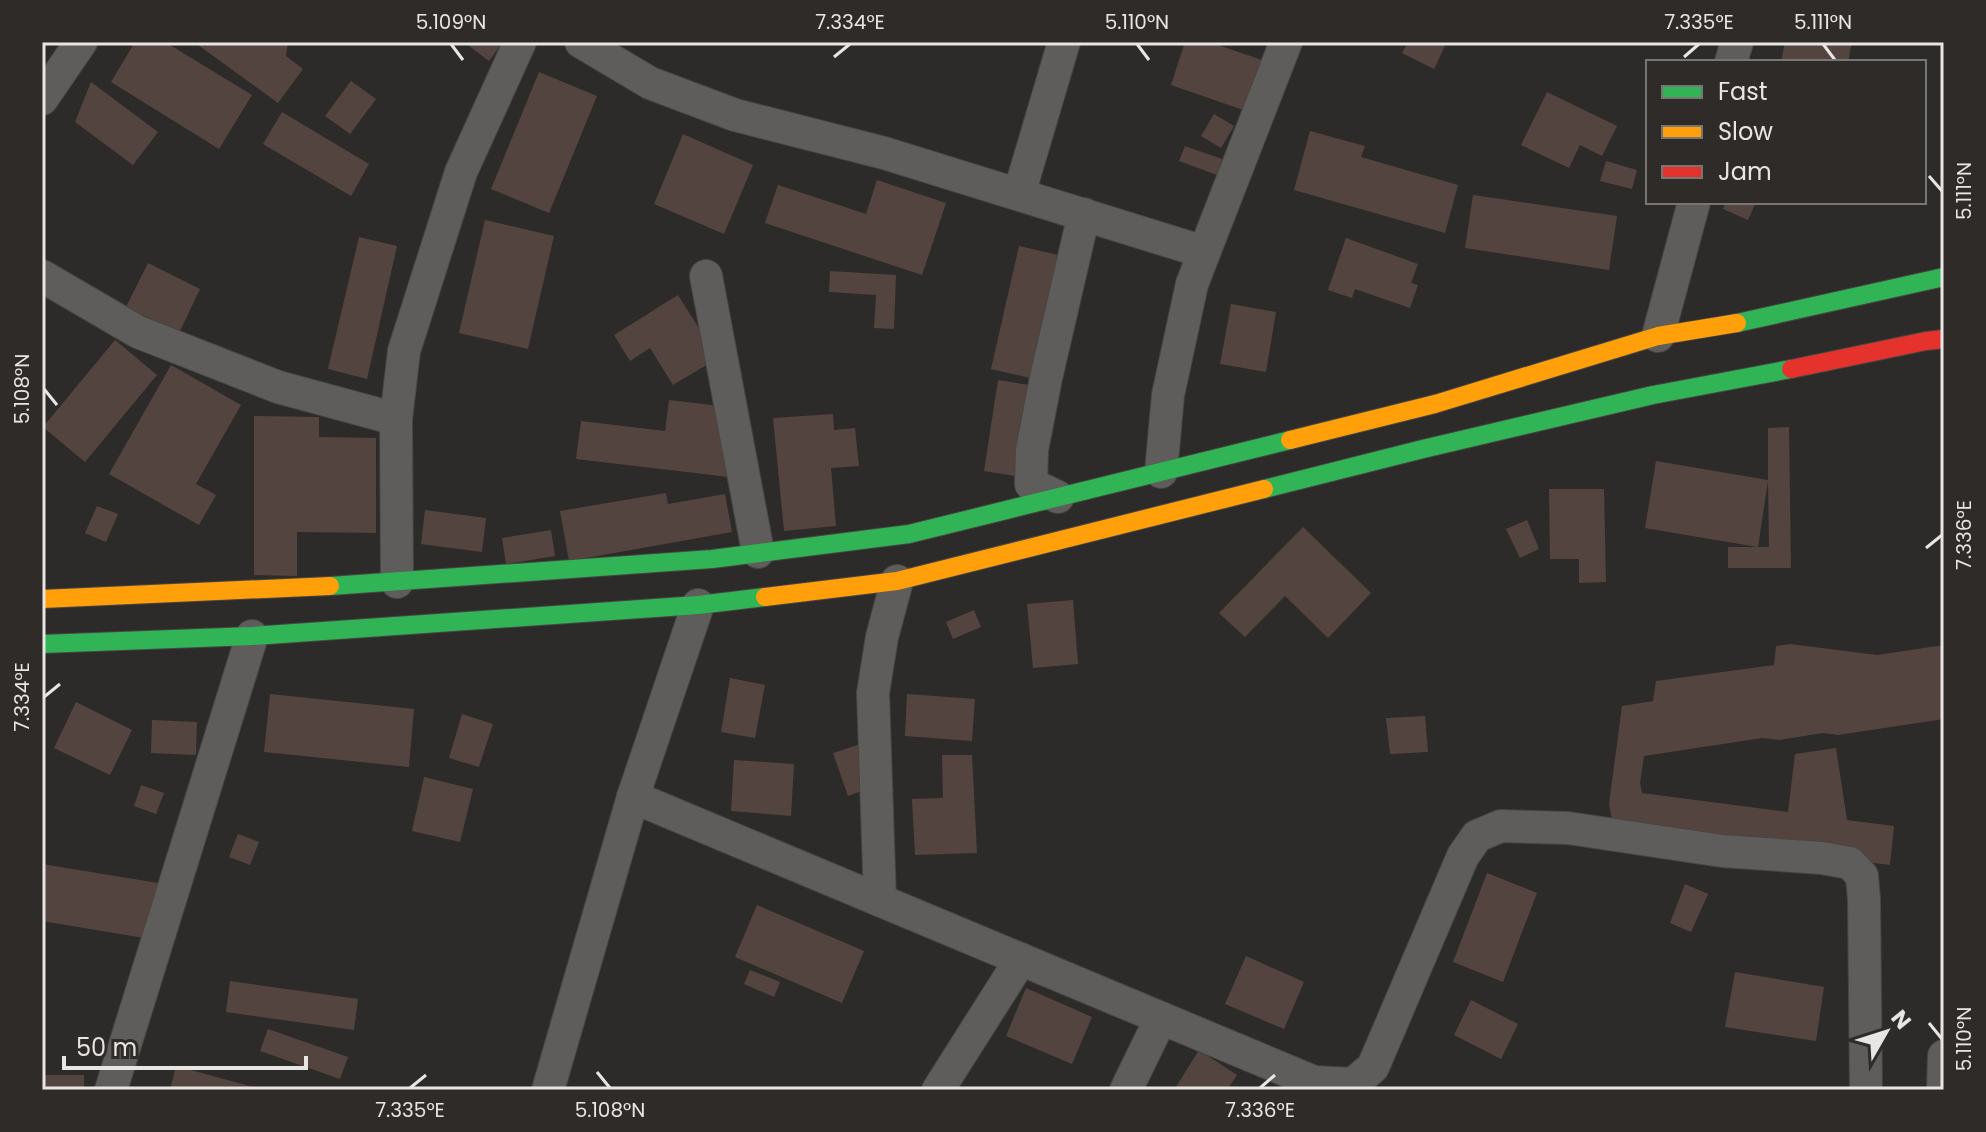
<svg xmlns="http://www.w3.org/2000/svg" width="1986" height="1132" font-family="Poppins,sans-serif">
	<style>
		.building { fill: #54443f; fill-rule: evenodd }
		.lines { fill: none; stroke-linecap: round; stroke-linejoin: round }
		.street-casing { stroke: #474644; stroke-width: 34 }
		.fast-casing { stroke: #474644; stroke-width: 20 }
		.slow-casing { stroke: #474644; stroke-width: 20 }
		.jam-casing { stroke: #474644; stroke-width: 20 }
		.street { stroke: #5f5d5c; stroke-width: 32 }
		.fast { stroke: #30b455; stroke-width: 18 }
		.slow { stroke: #ff9f0a; stroke-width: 18 }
		.jam { stroke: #e5322d; stroke-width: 18 }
		.ticks { fill: none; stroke: #e8e6e4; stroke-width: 3 }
		.neatline { fill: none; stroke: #e8e6e4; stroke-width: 3 }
		.ticks-label { font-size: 20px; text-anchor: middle; fill: #e8e6e4 }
	</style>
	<rect width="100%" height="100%" fill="#2d2b29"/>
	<g class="building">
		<polygon points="135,42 165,42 252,95 219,149 111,82"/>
		<polygon points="194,42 288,42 286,56 303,69 278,103"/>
		<polygon points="464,42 503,42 489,61"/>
		<polygon points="1185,42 1209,42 1268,62 1252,113 1171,85"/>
		<polygon points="1408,42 1438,42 1445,46 1434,69 1402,53"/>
		<polygon points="1785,42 1852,42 1848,62 1781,62"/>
		<polygon points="539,72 597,96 549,213 491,189"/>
		<polygon points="351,81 376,99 350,134 325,116"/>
		<polygon points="91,82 158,132 133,165 75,122"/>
		<polygon points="1547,92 1617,126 1602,156 1580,145 1569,168 1521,145"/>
		<polygon points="282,112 369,164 351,196 263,144"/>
		<polygon points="1214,114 1234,126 1221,148 1201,136"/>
		<polygon points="1310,131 1365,146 1361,157 1458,185 1445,233 1294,190"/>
		<polygon points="683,134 753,165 724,234 654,204"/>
		<polygon points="1185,146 1222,159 1217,175 1179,161"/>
		<polygon points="1606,161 1637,170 1632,189 1600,181"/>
		<polygon points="877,180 946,203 922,275 765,223 778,185 866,214"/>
		<polygon points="1473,195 1617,216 1609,270 1465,248"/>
		<polygon points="1726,202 1756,202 1748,220 1723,209"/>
		<polygon points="485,220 554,236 528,349 459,333"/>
		<polygon points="359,237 397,246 367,379 328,369"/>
		<polygon points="1346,238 1418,264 1411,283 1418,285 1410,308 1355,289 1352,298 1328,290"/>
		<polygon points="1019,246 1089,262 1061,385 991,369"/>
		<polygon points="148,263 200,289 179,333 126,307"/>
		<polygon points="830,271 896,275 894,329 874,328 876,295 829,292"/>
		<polygon points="678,295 718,358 673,385 650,348 630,361 614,335"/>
		<polygon points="1231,304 1276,312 1266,372 1220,364"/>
		<polygon points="115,340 157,375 85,462 43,427"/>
		<polygon points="171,365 241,405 196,484 216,495 199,525 109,474"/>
		<polygon points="998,380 1029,385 1015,476 984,471"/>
		<polygon points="669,400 737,408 729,477 576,459 581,421 665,431"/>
		<polygon points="833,414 834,430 855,428 859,466 831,468 836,526 784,531 773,418"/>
		<polygon points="254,416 319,417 319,437 376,438 376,533 297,532 297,576 254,575"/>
		<path d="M1789 427 1791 568H1728V547H1757L1645 528 1656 461 1768 480V428ZM1768 481 1769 547H1758Z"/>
		<polygon points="1549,489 1604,489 1606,582 1579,583 1579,559 1550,559"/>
		<polygon points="666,493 668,504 725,494 732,532 569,561 560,511"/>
		<polygon points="97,506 118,514 106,542 85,533"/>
		<polygon points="425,510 486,518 482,552 421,544"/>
		<polygon points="1527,520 1539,549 1520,558 1506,529"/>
		<polygon points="1303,527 1371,593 1328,638 1285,596 1245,637 1219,613"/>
		<polygon points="551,530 555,556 506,564 502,538"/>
		<polygon points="1073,600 1078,664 1033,668 1027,604"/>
		<polygon points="974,610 981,627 953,639 946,622"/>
		<polygon points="1790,644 1877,655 1944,645 1944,719 1838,735 1823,733 1779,740 1762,738 1644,756 1640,783 1642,793 1788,812 1795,754 1836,748 1847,820 1894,826 1890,865 1614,830 1609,804 1622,706 1653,701 1656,681 1774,665 1776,646"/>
		<polygon points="730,678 765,685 755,738 721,732"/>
		<polygon points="270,694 414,709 409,767 264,752"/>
		<polygon points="907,694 975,699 972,741 905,736"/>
		<polygon points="76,702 132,730 110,775 54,748"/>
		<polygon points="462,714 493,724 479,767 449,758"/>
		<polygon points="1425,716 1428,752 1390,754 1386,718"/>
		<polygon points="152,720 197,722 196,755 151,753"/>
		<polygon points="876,739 890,781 848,796 833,753"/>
		<polygon points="942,755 972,755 977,853 915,855 912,799 943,798"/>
		<polygon points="734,760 794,764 791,816 731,811"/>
		<polygon points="424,777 473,789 460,842 412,831"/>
		<polygon points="141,785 164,793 156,814 134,806"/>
		<polygon points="238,834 259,842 250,865 229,857"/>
		<polygon points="42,864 164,884 156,940 42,921"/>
		<polygon points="1487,873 1537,893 1503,982 1453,962"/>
		<polygon points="1685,884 1708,894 1691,932 1670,923"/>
		<polygon points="757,905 864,951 842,1003 735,957"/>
		<polygon points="1246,956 1304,982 1284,1029 1225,1004"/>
		<polygon points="750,970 780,982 774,997 744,984"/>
		<polygon points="1735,972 1824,987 1816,1041 1725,1027"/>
		<polygon points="230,981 358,999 354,1030 226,1012"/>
		<polygon points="1026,988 1092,1017 1072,1064 1006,1036"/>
		<polygon points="1471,1000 1518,1024 1501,1059 1454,1035"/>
		<polygon points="268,1029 348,1057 340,1079 260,1051"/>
		<polygon points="1199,1050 1237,1075 1227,1090 1174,1090"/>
		<polygon points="176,1066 261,1089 261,1090 170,1090"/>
		<rect x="42" y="1075" width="42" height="15"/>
	</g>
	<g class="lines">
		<defs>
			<g id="street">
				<polyline points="581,42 650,83 735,115 884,153 1204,252"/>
				<polyline points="1731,62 1737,42"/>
				<polyline points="42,99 81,42"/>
				<polyline points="1019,194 1064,42"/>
				<polyline points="42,276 138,332 278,387 396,419"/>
				<polyline points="706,276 758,552"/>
				<polyline points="1658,336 1694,202"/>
				<polyline points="1161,472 1168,395 1192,284 1286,42"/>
				<polyline points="1058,497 1031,484 1032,450 1046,378 1084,214"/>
				<polyline points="397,582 396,419 404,351 461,172 520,42"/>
				<polyline points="633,797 1314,1082 1353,1084 1373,1067 1463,856 1477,836 1501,826 1568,828 1722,851 1822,858 1850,863 1862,876 1864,899 1866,1090"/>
				<polyline points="880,900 873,693 882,637 897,581"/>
				<polyline points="111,1090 252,636"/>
				<polyline points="548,1090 633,797 698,605"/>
				<polyline points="938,1090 1021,959"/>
				<polyline points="1126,1090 1161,1018"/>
				<polyline points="1943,1090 1944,1056"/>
			</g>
			<g id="fast">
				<polyline points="1737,323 1944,277"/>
				<polyline points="1264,489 1423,449 1653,395 1791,369"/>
				<polyline points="330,586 712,559 909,534 1290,440"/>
				<polyline points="42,644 252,636 698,605 765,597"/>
			</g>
			<g id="slow">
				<polyline points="1290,440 1435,404 1658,336 1737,323"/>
				<polyline points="765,597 897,581 1264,489"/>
				<polyline points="42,599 330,586"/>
			</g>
			<polyline id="jam" points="1791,369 1926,341 1944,339"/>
		</defs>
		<use href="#street" class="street-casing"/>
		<use href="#fast" class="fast-casing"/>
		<use href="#slow" class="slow-casing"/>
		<use href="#jam" class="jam-casing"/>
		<use href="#street" class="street"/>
		<use href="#fast" class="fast"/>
		<use href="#slow" class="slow"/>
		<use href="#jam" class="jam"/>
	</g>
	<path class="ticks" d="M451 44 463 60M1137 44 1149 60M1823 44 1835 60M834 57 850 44M1684 57 1699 44M1929 176 1942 191M44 389 57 405M1926 548 1942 535M44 697 60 684M1929 1023 1942 1039M597 1072 610 1088M410 1088 426 1075M1260 1088 1275 1075"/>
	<rect width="1986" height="1132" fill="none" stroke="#2e2b28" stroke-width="88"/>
	<rect x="1646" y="60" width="280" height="144" fill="#2e2b28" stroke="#787673" stroke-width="2"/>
	<rect x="1662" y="86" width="40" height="12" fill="#30b455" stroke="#787673" stroke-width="2"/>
	<text x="1718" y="100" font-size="24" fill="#e8e6e4">Fast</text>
	<rect x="1662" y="126" width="40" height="12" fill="#ff9f0a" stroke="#787673" stroke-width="2"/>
	<text x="1718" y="140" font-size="24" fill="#e8e6e4">Slow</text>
	<rect x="1662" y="166" width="40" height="12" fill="#e5322d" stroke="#787673" stroke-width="2"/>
	<text x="1718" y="180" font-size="24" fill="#e8e6e4">Jam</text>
	<g transform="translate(1886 1032) rotate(51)" stroke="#2e2b28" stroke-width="6" paint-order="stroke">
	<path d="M0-6L14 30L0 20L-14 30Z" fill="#e8e6e4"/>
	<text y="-12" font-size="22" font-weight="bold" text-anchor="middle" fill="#e8e6e4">N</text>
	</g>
	<path d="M64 1056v12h242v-12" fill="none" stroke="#e8e6e4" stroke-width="4"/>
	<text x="76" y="1056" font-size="24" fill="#e8e6e4" stroke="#2e2b28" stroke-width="6" paint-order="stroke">50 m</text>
	<rect x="44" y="44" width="1898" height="1044" class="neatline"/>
	<g class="ticks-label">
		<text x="451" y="29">5.109°N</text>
		<text x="850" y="29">7.334°E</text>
		<text x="1137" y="29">5.110°N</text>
		<text x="1699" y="29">7.335°E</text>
		<text x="1823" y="29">5.111°N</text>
		<text transform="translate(1964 191) rotate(-90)" y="7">5.111°N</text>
		<text transform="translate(22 389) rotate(-90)" y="7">5.108°N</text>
		<text transform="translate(1964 535) rotate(-90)" y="7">7.336°E</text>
		<text transform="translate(22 697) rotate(-90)" y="7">7.334°E</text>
		<text transform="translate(1964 1039) rotate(-90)" y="7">5.110°N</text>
		<text x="410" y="1117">7.335°E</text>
		<text x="610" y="1117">5.108°N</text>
		<text x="1260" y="1117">7.336°E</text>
	</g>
</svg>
